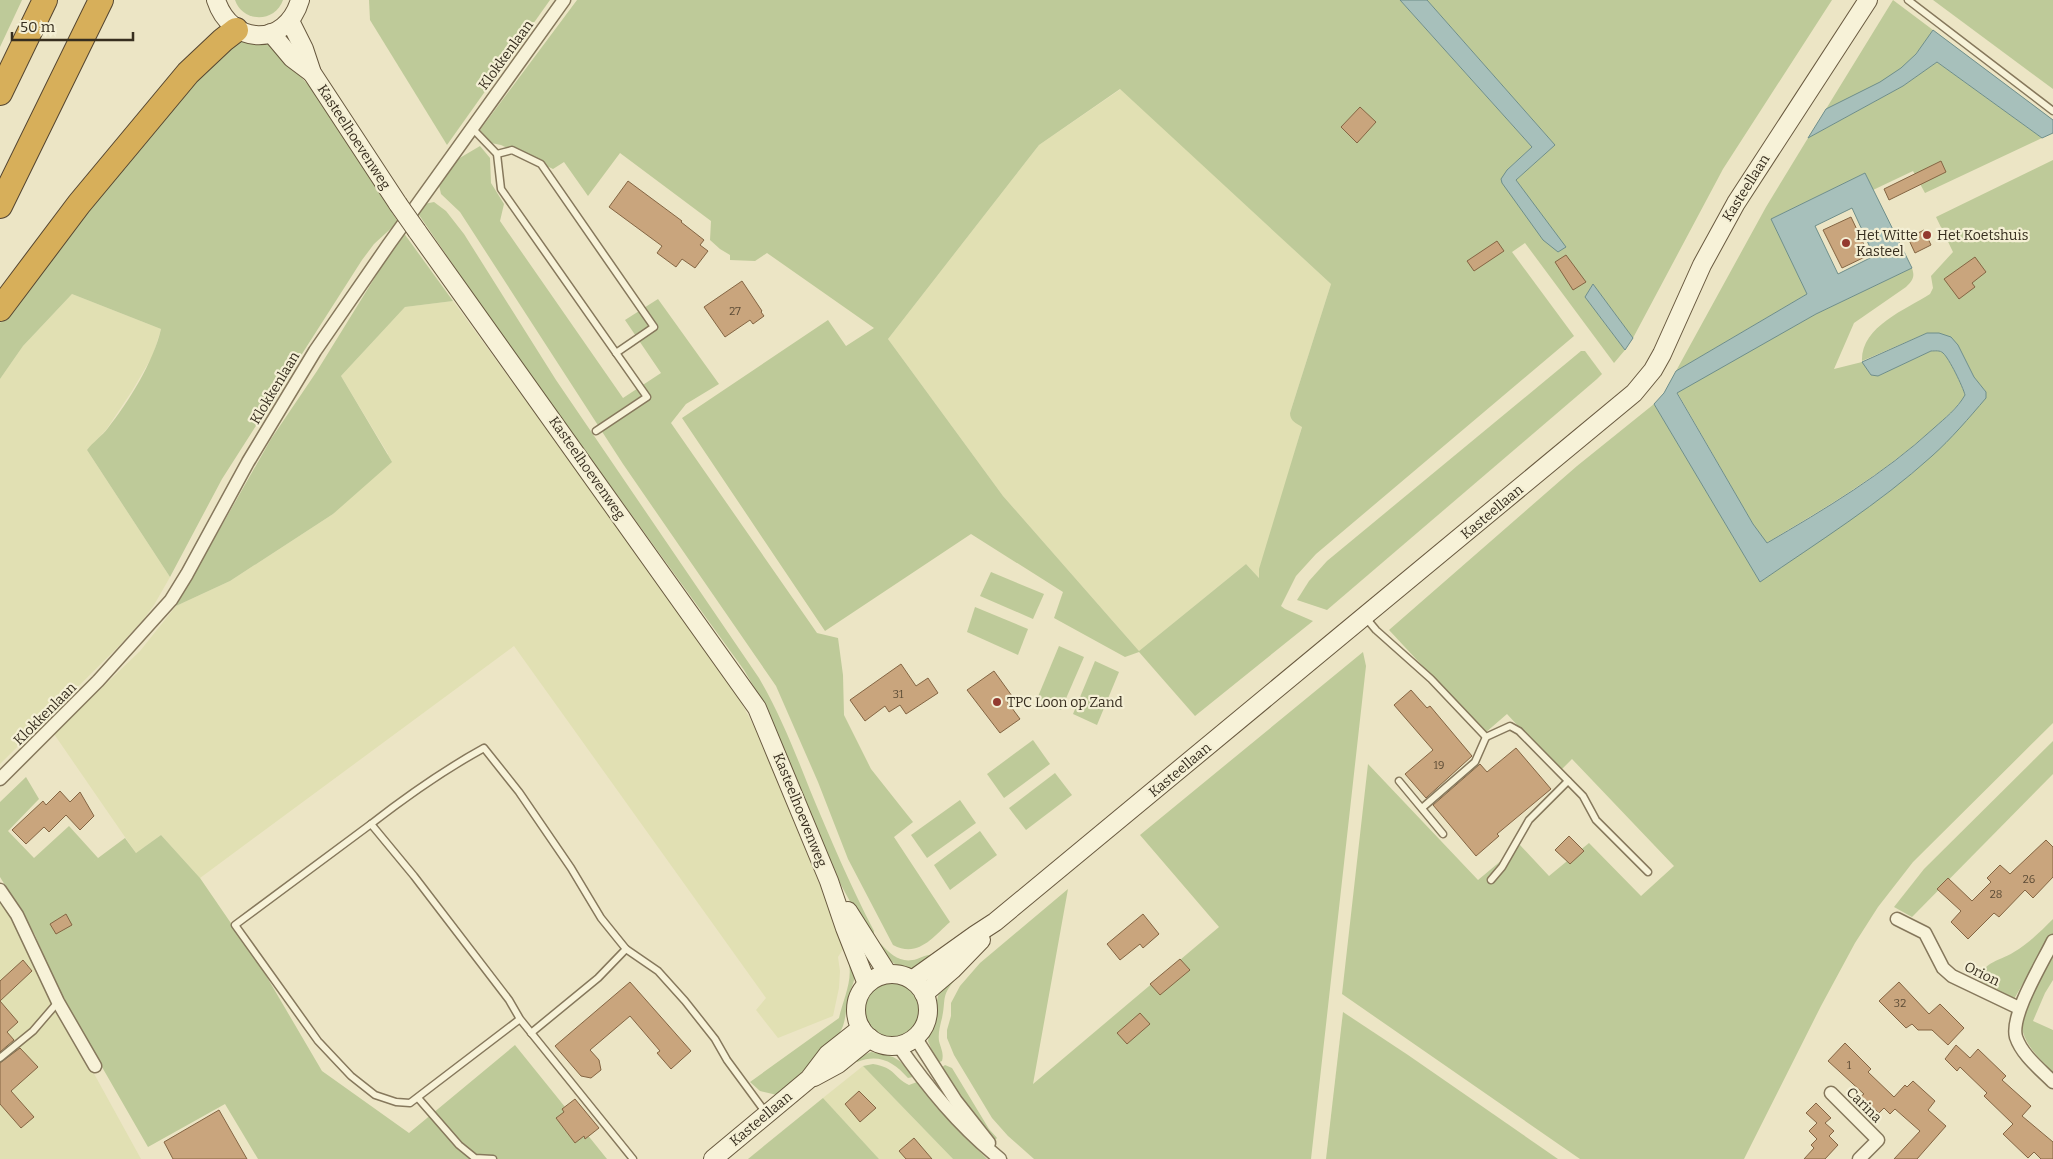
<svg xmlns="http://www.w3.org/2000/svg" width="2053" height="1159" font-family="Bitter,serif">
	<style>
		.farmland { fill: #e1e0b3 }
		.green { fill: #beca99; fill-rule: evenodd }
		.water { fill: #a7c0bb; stroke: #6e8e8a; fill-rule: evenodd }
		.building { fill: #c9a57d; stroke: #846543 }
		.lines { fill: none; stroke-linecap: round; stroke-linejoin: round }
		.lane-casing { stroke: #86785c; stroke-width: 9 }
		.street-casing { stroke: #86785c; stroke-width: 15 }
		.secondary-casing { stroke: #68593f; stroke-width: 20 }
		.highway-casing { stroke: #544530; stroke-width: 26 }
		.lane { stroke: #f7f2d8; stroke-width: 6 }
		.street { stroke: #f7f2d8; stroke-width: 12 }
		.secondary { stroke: #f7f2d8; stroke-width: 18 }
		.highway { stroke: #d7af5a; stroke-width: 24 }
		.secondary-bridge-casing { stroke: #68593f; stroke-width: 20; stroke-linecap: butt }
		.secondary-bridge { stroke: #f7f2d8; stroke-width: 18 }
		.poi-dot { fill: #933a2f; stroke: #f4efd4; stroke-width: 2 }
		.labels { text-anchor: middle; dominant-baseline: central; stroke-width: 4.5; stroke-linejoin: round; paint-order: stroke }
		.number-label { font-size: 11px; fill: #5c4c36 }
		.street-label { font-size: 14px; fill: #372e1f; stroke: #f4efd4 }
		.poi-label { font-size: 14px; fill: #372e1f; stroke: #f4efd4; text-anchor: start }
	</style>
	<rect width="100%" height="100%" fill="#ece5c5"/>
	<g class="farmland">
		<polygon points="1121,89 1331,284 1290,413 1302,426 1260,579 1246,564 1139,651 1003,496 888,339 1039,145"/>
		<polygon points="72,294 161,329 153,355 132,391 106,430 87,450 170,577 154,605 143,620 118,647 0,764 0,379 23,346"/>
		<polygon points="453,301 690,625 737,695 762,741 845,946 838,957 840,971 839,988 833,1016 778,1038 756,1010 766,998 514,646 200,878 161,835 136,853 54,734 140,651 176,606 230,581 333,514 388,454 341,376 405,307"/>
		<polygon points="0,897 27,940 92,1070 141,1159 0,1159"/>
		<polygon points="863,1066 953,1159 879,1159 823,1098"/>
	</g>
	<g class="green">
		<polygon points="0,0 22,0 0,47"/>
		<path d="M235 0H283C275 23 243 23 235 0Z"/>
		<polygon points="369,0 550,0 447,145 370,20"/>
		<path d="M577 0H1400L1532 147 1507 170 1565 247 1516 180 1555 145 1427 0H1832L1723 169 1633 338 1593 284 1585 297 1625 350 1614 363 1525 243 1512 252 1574 336 1316 554 1296 576 1281 606 1285 609 1313 621 1195 716 1139 652 1125 657 1054 618 1063 592 971 534 825 631 682 418 828 320 846 346 874 328 767 253 755 261 730 260V255L720 249 710 240 711 221 620 153 588 196 564 162 553 169 501 145 491 143 480 130ZM1120 89 1331 284 1290 413C1290 421 1296 423 1302 427L1259 569V578L1246 564 1139 651 1003 496 888 339 1039 145Z"/>
		<path d="M1893 0 1933 30C1924 44 1914 58 1901 68 1879 86 1851 96 1826 109Z"/>
		<polygon points="1933,0 2053,0 2053,89"/>
		<path d="M241 40 272 44 318 96 398 222 374 244 362 260 222 479 170 577 87 450C93 442 102 436 108 428 129 401 153 363 161 329L72 294 23 346 0 379V323L42 258 192 76Z"/>
		<polygon points="1937,62 2042,138 1925,193 1913,171 1873,190 1865,173 1771,219 1807,294 1676,371 1766,207 1808,138 1903,86"/>
		<path d="M480 146 490 158 491 183 504 204 500 221 623 398 661 373 625 320 658 299 719 384 686 404 671 423 817 633 838 638 843 675 844 715 871 769 913 822 894 837 950 922C932 938 918 958 893 945L848 859 818 782 776 686 623 464 460 212 441 194 439 185 453 162Z"/>
		<path d="M2053 160V723L1913 862 1878 907 1855 943 1821 1006 1744 1159H1580L1342 994 1368 764 1478 880 1520 845 1549 876 1589 843 1641 896 1674 866 1572 759 1560 771 1507 714 1485 733 1389 630 1577 466 1654 404 1760 582 1881 498 1915 471 1969 418 1986 392 1974 377 1958 345 1927 333 1862 361 1871 375 1878 376 1931 351C1935 351 1940 350 1943 353 1949 358 1963 387 1965 395 1957 408 1945 418 1934 428 1883 474 1825 508 1766 543L1753 524 1677 392 1816 314 1912 268C1915 277 1913 280 1906 287L1854 323 1834 369 1862 362C1860 327 1905 310 1930 294L1933 288 1931 276 1953 252 1936 217Z"/>
		<path d="M434 202 446 211 464 234 556 380 759 678C780 714 795 752 810 790 830 838 850 885 874 931V934L870 938 841 885 761 699 744 670 499 332 417 212 424 204Z"/>
		<polygon points="403,232 453,301 405,307 341,376 392,462 333,514 230,581 176,606 271,439 317,371"/>
		<polygon points="1581,351 1585,351 1602,374 1597,379 1327,610 1297,600 1309,581 1327,561"/>
		<polygon points="991,572 1044,594 1033,619 980,596"/>
		<polygon points="975,607 1028,629 1018,655 967,632"/>
		<polygon points="1059,646 1084,657 1061,710 1037,699"/>
		<polygon points="1363,652 1366,666 1311,1159 1034,1159 1008,1136 992,1118 954,1055 947,1038 947,1030 951,1016 951,1003 960,986 980,963 1068,889 1033,1084 1219,927 1140,835"/>
		<polygon points="1095,661 1119,672 1097,725 1073,714"/>
		<polygon points="1033,740 1050,764 1004,798 987,774"/>
		<polygon points="2053,741 2053,774 1912,917 1894,907 1924,869"/>
		<polygon points="1055,773 1072,795 1026,830 1009,808"/>
		<polygon points="26,777 39,799 8,831 34,858 69,826 98,858 90,864 125,838 136,853 161,835 200,878 261,967 322,1071 409,1133 515,1045 607,1159 258,1159 225,1104 148,1147 60,994 35,935 0,877 0,802"/>
		<polygon points="960,800 976,823 927,858 911,835"/>
		<polygon points="980,831 997,855 950,890 934,865"/>
		<path d="M2053 919V934L2048 940 2014 999 1977 979C1989 959 1996 963 2014 952 2029 943 2041 931 2053 919Z"/>
		<path d="M876 943 881 944C891 955 901 964 917 959 923 957 927 954 933 955 912 982 891 966 876 943Z"/>
		<path d="M2053 956V980L2045 993 2033 1021 2053 1030V1072C2041 1061 2025 1045 2022 1028 2021 1013 2046 970 2053 956Z"/>
		<path d="M850 959C859 978 853 980 848 999 846 1008 846 1017 843 1026 836 1045 793 1079 777 1095L760 1091 750 1082 839 1018C843 1000 854 978 848 961Z"/>
		<path d="M952 977 954 981C941 996 946 1001 942 1018 940 1026 938 1033 939 1041 941 1049 944 1053 942 1061L937 1063 928 1041 938 996 944 984Z"/>
		<circle cx="891" cy="1011" r="31"/>
		<polygon points="1343,1012 1408,1055 1558,1159 1326,1159"/>
		<path d="M871 1052C895 1056 899 1057 913 1077L908 1078C894 1062 879 1053 857 1062L855 1059Z"/>
		<path d="M873 1064C896 1068 893 1077 909 1085L917 1082 937 1108 987 1159H953L863 1066Z"/>
		<polygon points="945,1065 952,1068 989,1129 997,1138 993,1142 941,1068"/>
		<polygon points="823,1098 879,1159 748,1159"/>
	</g>
	<g class="water">
		<polygon points="1400,0 1427,0 1555,145 1516,180 1566,247 1558,252 1543,240 1502,183 1501,179 1507,170 1532,147"/>
		<polygon points="1933,30 2053,120 2053,133 2042,138 1937,62 1903,86 1808,138 1826,109 1880,82 1901,68 1916,54"/>
		<path d="M1865 173 1912 268 1816 314 1677 393 1753 524 1767 543C1825 509 1884 474 1934 428 1945 418 1957 409 1965 395 1963 387 1949 358 1943 353 1940 350 1935 351 1931 351L1878 376 1871 375 1862 362 1927 333H1939L1951 337 1958 345 1974 377 1986 392V398C1969 418 1951 439 1932 456 1879 504 1818 542 1760 582L1654 404 1664 393 1676 371 1807 294 1771 219ZM1852 208 1874 256 1838 274 1815 226Z"/>
		<polygon points="1593,284 1633,338 1625,350 1585,297"/>
	</g>
	<g class="building">
		<polygon points="1360,107 1376,122 1357,143 1341,127"/>
		<polygon points="1941,161 1946,172 1889,200 1884,189"/>
		<polygon points="628,181 682,221 681,222 704,240 700,245 708,251 695,268 682,259 676,267 657,253 662,246 609,207"/>
		<polygon points="1851,217 1869,255 1842,268 1823,230"/>
		<polygon points="1924,230 1931,245 1915,253 1908,238"/>
		<polygon points="1497,241 1504,251 1474,271 1467,261"/>
		<polygon points="1566,255 1586,282 1573,290 1555,262"/>
		<polygon points="1975,257 1986,272 1972,283 1975,287 1959,299 1944,279"/>
		<polygon points="742,281 762,311 761,312 764,316 753,324 750,320 725,337 704,307"/>
		<polygon points="901,664 916,686 928,678 938,693 906,714 900,705 889,712 885,706 865,721 850,700"/>
		<polygon points="994,671 1012,696 1006,700 1020,719 1000,733 967,690"/>
		<polygon points="1411,690 1427,708 1430,706 1472,756 1426,798 1405,774 1433,750 1394,705"/>
		<polygon points="1516,748 1551,789 1497,834 1499,836 1476,856 1433,805 1480,764 1487,772"/>
		<polygon points="60,791 70,802 80,792 94,816 80,830 66,815 49,832 44,827 26,844 12,830 43,801 46,805"/>
		<polygon points="1569,836 1584,851 1570,864 1555,850"/>
		<polygon points="2046,840 2053,847 2053,877 2033,898 2025,890 1999,917 1994,913 1968,939 1951,922 1961,911 1937,889 1948,878 1972,901 1991,882 1987,878 2000,865 2010,874"/>
		<polygon points="66,914 72,925 56,934 50,924"/>
		<polygon points="1143,914 1159,934 1143,948 1140,944 1120,960 1107,944"/>
		<polygon points="1180,959 1190,970 1160,995 1150,984"/>
		<polygon points="23,960 32,971 0,1001 0,981"/>
		<polygon points="630,982 691,1051 671,1069 657,1053 660,1051 630,1016 590,1050 599,1060 601,1070 591,1078 581,1076 555,1046"/>
		<polygon points="1899,982 1929,1014 1940,1004 1964,1028 1948,1045 1932,1030 1918,1030 1912,1024 1906,1028 1879,1001"/>
		<polygon points="0,1001 18,1022 7,1032 14,1040 0,1052"/>
		<polygon points="1140,1013 1150,1024 1127,1044 1117,1033"/>
		<polygon points="1845,1043 1871,1069 1868,1072 1894,1097 1905,1085 1907,1087 1913,1081 1935,1101 1928,1110 1946,1126 1917,1159 1894,1159 1920,1131 1895,1109 1890,1114 1884,1108 1879,1113 1861,1096 1864,1094 1828,1061"/>
		<polygon points="1956,1045 1970,1058 1978,1049 2006,1076 2002,1080 2031,1106 2022,1116 2053,1142 2053,1159 2041,1159 2034,1152 2028,1158 2003,1134 2013,1124 1984,1096 1987,1093 1960,1067 1957,1071 1945,1059"/>
		<polygon points="20,1048 38,1067 11,1091 34,1117 21,1128 0,1104 0,1063"/>
		<polygon points="859,1091 876,1108 860,1122 845,1104"/>
		<polygon points="575,1099 599,1128 585,1139 584,1136 575,1143 556,1118 564,1112 562,1109"/>
		<polygon points="1816,1103 1831,1118 1825,1123 1834,1131 1829,1136 1838,1145 1825,1159 1804,1159 1814,1148 1811,1145 1817,1139 1809,1131 1817,1123 1806,1113"/>
		<polygon points="219,1110 247,1159 173,1159 164,1142"/>
		<polygon points="914,1138 932,1159 906,1159 899,1151"/>
	</g>
	<g class="lines">
		<defs>
			<g id="lane">
				<polyline points="1908,0 2053,111"/>
				<polyline points="472,128 497,154 501,189 647,397 596,431"/>
				<polyline points="497,154 512,150 541,164 654,327 616,353"/>
				<polyline points="1366,618 1376,630 1431,679 1486,737 1510,726 1519,731 1583,796 1596,820 1648,872"/>
				<polyline points="1399,781 1443,834"/>
				<polyline points="1422,808 1475,762 1486,737"/>
				<path d="M371 824C407 796 444 770 484 748L519 792 571 868 601 918 626 949"/>
				<polyline points="1491,880 1502,867 1529,820 1568,781"/>
				<polyline points="520,1019 410,1103 396,1102 375,1095 351,1076 318,1041 235,925 371,824 414,876 509,1000 520,1019 633,1159"/>
				<polyline points="531,1033 598,978 626,949 658,971 685,1001 715,1039 727,1060 766,1113"/>
				<polyline points="0,1058 33,1031 58,1002"/>
				<polyline points="418,1098 459,1145 475,1158 493,1159"/>
			</g>
			<g id="street">
				<polyline points="0,779 98,681 171,600 187,574 248,462 315,351 389,244 564,0"/>
				<polyline points="0,890 17,915 58,1002 95,1066"/>
				<polyline points="1897,919 1925,933 1943,968 1952,976 2019,1008"/>
				<path d="M2053 941C2043 962 2010 1015 2016 1037 2022 1055 2040 1069 2053 1082"/>
				<polyline points="915,1037 956,1101 989,1143"/>
				<path d="M898 1045C928 1088 959 1126 1000 1159"/>
				<polyline points="1831,1093 1878,1140 1859,1159"/>
			</g>
			<g id="secondary">
				<path d="M216 0C231 46 286 48 300 0"/>
				<polyline points="290,21 304,49 312,73 398,204"/>
				<polyline points="271,33 292,58 312,73"/>
				<polyline points="417,231 757,708 829,881 845,928 867,984"/>
				<polyline points="848,911 888,974"/>
				<circle cx="892" cy="1010" r="36"/>
				<polyline points="912,980 975,935 995,922 1634,393 1653,370 1662,354 1702,265 1736,203 1868,0"/>
				<polyline points="924,994 952,970 981,940"/>
				<polyline points="814,1077 838,1064 870,1038"/>
				<polyline points="713,1159 809,1079 828,1054 861,1028"/>
			</g>
			<g id="highway">
				<polyline points="0,93 45,0"/>
				<polyline points="0,206 101,0"/>
				<polyline points="0,309 79,204 188,73 223,40 236,30"/>
			</g>
		</defs>
		<use href="#lane" class="lane-casing"/>
		<use href="#street" class="street-casing"/>
		<use href="#secondary" class="secondary-casing"/>
		<use href="#highway" class="highway-casing"/>
		<use href="#lane" class="lane"/>
		<use href="#street" class="street"/>
		<use href="#secondary" class="secondary"/>
		<use href="#highway" class="highway"/>
		<defs>
			<polyline id="secondary-bridge" points="398,204 417,231"/>
		</defs>
		<use href="#secondary-bridge" class="secondary-bridge-casing"/>
		<use href="#secondary-bridge" class="secondary-bridge"/>
	</g>
	<g class="poi-dot">
		<circle cx="1927" cy="235" r="5"/>
		<circle cx="1846" cy="243" r="5"/>
		<circle cx="997" cy="702" r="5"/>
	</g>
	<g class="labels">
		<g class="number-label">
			<text x="735" y="311">27</text>
			<text x="898" y="694">31</text>
			<text x="1439" y="765">19</text>
			<text x="2029" y="879">26</text>
			<text x="1996" y="894">28</text>
			<text x="1900" y="1003">32</text>
			<text x="1849" y="1065">1</text>
		</g>
		<g class="street-label">
			<text transform="translate(506 55) rotate(-54)">Klokkenlaan</text>
			<text transform="translate(354 137) rotate(57)">Kasteelhoevenweg</text>
			<text transform="translate(1746 188) rotate(-58)">Kasteellaan</text>
			<text transform="translate(275 388) rotate(-59)">Klokkenlaan</text>
			<text transform="translate(587 468) rotate(55)">Kasteelhoevenweg</text>
			<text transform="translate(1492 512) rotate(-40)">Kasteellaan</text>
			<text transform="translate(45 714) rotate(-45)">Klokkenlaan</text>
			<text transform="translate(1180 770) rotate(-40)">Kasteellaan</text>
			<text transform="translate(800 810) rotate(68)">Kasteelhoevenweg</text>
			<text transform="translate(1982 974) rotate(26)">Orion</text>
			<text transform="translate(1864 1105) rotate(45)">Carina</text>
			<text transform="translate(761 1119) rotate(-40)">Kasteellaan</text>
		</g>
		<g class="poi-label">
			<text x="1856" y="235">Het Witte<tspan x="1856" dy="16">Kasteel</tspan></text>
			<text x="1937" y="235">Het Koetshuis</text>
			<text x="1007" y="702">TPC Loon op Zand</text>
		</g>
	</g>
	<path d="M12 32v8h121v-8" fill="none" stroke="#372e1f" stroke-width="2.5"/>
	<text x="20" y="32" font-size="15" fill="#372e1f" stroke="#f4efd4" stroke-width="4" paint-order="stroke">50 m</text>
</svg>
